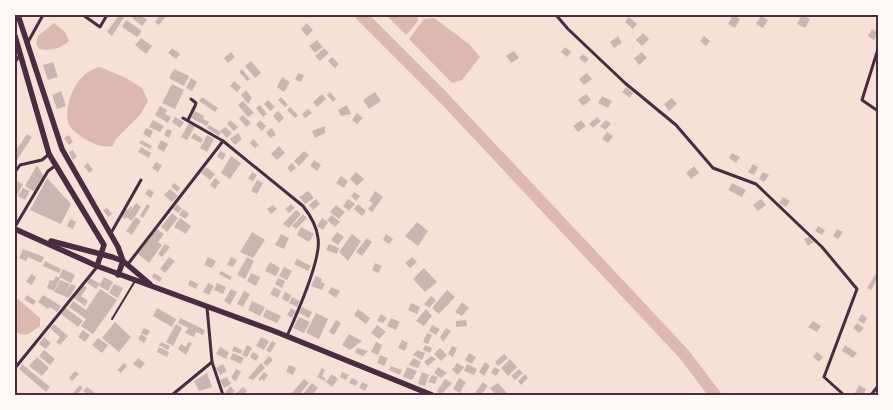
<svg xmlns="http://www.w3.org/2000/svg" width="893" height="410" font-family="Rubik,sans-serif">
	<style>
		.water { fill: #dcb8b0 }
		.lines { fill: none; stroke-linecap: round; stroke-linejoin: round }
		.river { stroke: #dcb8b0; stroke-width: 12 }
		.building { fill: #ccb4b1 }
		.service { stroke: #4a2c40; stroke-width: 2 }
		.minor { stroke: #4a2c40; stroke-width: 3 }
		.trunk { stroke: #4a2c40; stroke-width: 5.5 }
		.neatline { fill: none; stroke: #4a2c40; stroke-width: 2 }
	</style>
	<rect width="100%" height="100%" fill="#f7e1d7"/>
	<g class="water">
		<polygon points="386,15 417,15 418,21 407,34 405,34"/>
		<polygon points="434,18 469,44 480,57 462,80 452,83 409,39 424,19"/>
		<path d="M54 23 65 32 69 41C59 49 52 51 39 49L36 43 38 36Z"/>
		<path d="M100 67 126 78 142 88 148 101 140 115 115 140 113 146C110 146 106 147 102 146 93 145 70 132 68 122 64 101 78 71 100 67Z"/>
		<polygon points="18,299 40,318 40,326 27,335 19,334 15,330 15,302"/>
	</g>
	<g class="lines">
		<polyline class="river" points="361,15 442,96 684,354 715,395"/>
	</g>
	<g class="building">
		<polygon points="119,15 125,16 112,36 107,32"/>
		<polygon points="129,15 141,15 147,20 142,26"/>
		<polygon points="160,15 167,15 159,25 155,22"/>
		<polygon points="733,15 740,19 735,28 728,24"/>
		<polygon points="802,15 810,19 805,28 797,24"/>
		<polygon points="761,16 768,20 763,28 756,24"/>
		<polygon points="629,17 637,24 633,29 625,22"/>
		<polygon points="126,20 142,31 137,37 122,27"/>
		<polygon points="307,23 313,30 307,36 301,29"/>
		<polygon points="872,29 878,32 874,40 868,36"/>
		<polygon points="643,33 649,39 642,46 636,40"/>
		<polygon points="618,36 622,43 614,48 610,42"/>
		<polygon points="704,36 710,41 706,46 700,41"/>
		<polygon points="141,38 152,46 146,54 135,45"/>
		<polygon points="317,40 323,47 315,53 309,46"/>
		<polygon points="565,47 571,52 567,57 561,52"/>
		<polygon points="172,48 180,54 176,59 168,53"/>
		<polygon points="324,48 329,53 320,61 315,56"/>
		<polygon points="514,51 519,58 511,63 506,56"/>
		<polygon points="231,52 235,57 228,63 224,58"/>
		<polygon points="642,52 647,58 639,65 634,58"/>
		<polygon points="583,54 589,59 585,63 579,58"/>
		<polygon points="332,57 339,64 335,68 328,61"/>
		<polygon points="251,61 261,73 255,78 245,66"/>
		<polygon points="53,62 58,77 48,80 43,65"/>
		<polygon points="174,69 189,76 184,86 169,78"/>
		<polygon points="242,69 250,79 247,81 239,72"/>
		<polygon points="298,73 304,75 301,82 295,80"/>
		<polygon points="587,73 592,79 584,85 579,79"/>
		<polygon points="282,77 290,82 284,92 277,87"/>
		<polygon points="191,78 197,82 192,91 186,88"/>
		<polygon points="234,81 241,87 237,92 230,86"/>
		<polygon points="172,84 184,90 175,109 162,103"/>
		<polygon points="626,87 633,93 630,98 622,92"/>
		<polygon points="246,90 252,98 248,104 241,95"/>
		<polygon points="61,91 66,106 57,109 52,95"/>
		<polygon points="330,92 336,99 333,102 327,95"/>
		<polygon points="375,92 381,101 369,109 363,100"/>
		<polygon points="322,94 326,99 317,107 313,102"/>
		<polygon points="586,94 591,100 583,106 578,100"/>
		<polygon points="602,96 612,101 608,108 598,103"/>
		<polygon points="202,97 218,108 215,112 199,101"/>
		<polygon points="281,97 288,105 285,107 278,100"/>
		<polygon points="672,98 677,104 669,111 664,104"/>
		<polygon points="268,100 275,107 270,111 264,104"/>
		<polygon points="243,101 254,113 248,117 238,105"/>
		<polygon points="260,105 267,114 263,117 256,108"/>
		<polygon points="347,105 351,114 341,116 338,110"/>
		<polygon points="160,106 167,110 165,114 171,117 168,123 155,115"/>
		<polygon points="290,107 298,115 295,118 287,110"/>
		<polygon points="308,109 312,113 305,118 302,114"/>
		<polygon points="195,111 204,116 203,119 209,122 207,126 191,118"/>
		<polygon points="278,111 284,118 279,123 273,116"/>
		<polygon points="357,113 363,118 357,124 352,120"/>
		<polygon points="243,115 251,123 246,127 239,118"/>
		<polygon points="175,117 184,122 180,128 172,122"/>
		<polygon points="597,117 601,121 593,128 589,124"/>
		<polygon points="153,120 164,126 160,132 149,127"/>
		<polygon points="230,120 238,127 234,131 227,124"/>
		<polygon points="260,120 266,126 262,131 256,125"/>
		<polygon points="581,120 586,126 578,132 573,126"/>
		<polygon points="606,120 611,124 605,130 600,126"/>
		<polygon points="189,123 195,126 187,140 181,137"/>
		<polygon points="209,125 221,132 219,136 207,128"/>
		<polygon points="325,126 325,133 315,138 312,131"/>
		<polygon points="225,127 232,133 227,138 220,131"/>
		<polygon points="146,128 153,131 150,138 143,134"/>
		<polygon points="272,128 276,135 270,138 266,132"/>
		<polygon points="167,129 172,131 169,138 164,135"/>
		<polygon points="607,132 613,136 608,143 602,139"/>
		<polygon points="194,133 203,139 201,143 191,138"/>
		<polygon points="238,133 242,139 235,145 230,139"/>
		<polygon points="27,134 32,137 15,163 15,152"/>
		<polygon points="69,135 73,142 69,145 64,138"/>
		<polygon points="207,135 214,139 207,152 200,148"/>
		<polygon points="253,139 259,145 255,148 250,143"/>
		<polygon points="141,140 152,146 150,149 139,143"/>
		<polygon points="161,140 168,144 164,152 157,148"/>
		<polygon points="279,146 285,153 277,160 271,154"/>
		<polygon points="141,147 151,153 149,158 138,152"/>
		<polygon points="73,150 77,157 73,160 69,152"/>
		<polygon points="220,151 226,154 223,160 217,157"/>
		<polygon points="304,151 309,155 299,166 294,161"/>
		<polygon points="732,153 740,157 736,163 729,158"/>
		<polygon points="231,156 241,163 230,179 221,173"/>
		<polygon points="314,160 321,165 317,171 310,166"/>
		<polygon points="156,162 162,165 158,172 152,168"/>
		<polygon points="88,163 93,170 89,173 84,166"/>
		<polygon points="292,163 296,168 291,172 287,168"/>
		<polygon points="753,164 758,167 754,175 748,172"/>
		<polygon points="37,165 44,177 35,192 25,186"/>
		<polygon points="694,166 699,173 691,179 686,173"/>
		<polygon points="206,167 215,174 210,180 201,173"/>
		<polygon points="252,172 257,175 253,181 248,179"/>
		<polygon points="356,172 364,179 357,186 350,179"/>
		<polygon points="763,172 769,175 764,182 759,179"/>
		<polygon points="341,176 348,181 344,188 336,183"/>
		<polygon points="47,178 71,204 61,224 30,210"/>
		<polygon points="215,178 220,182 215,189 210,185"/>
		<polygon points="15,180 23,184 15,199"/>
		<polygon points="257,180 263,183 257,194 251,191"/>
		<polygon points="174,183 180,188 177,192 171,186"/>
		<polygon points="732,183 746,190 742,197 728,190"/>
		<polygon points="23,188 30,191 25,200 18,196"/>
		<polygon points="148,189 154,192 151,198 145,194"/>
		<polygon points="170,189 178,196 172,202 164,195"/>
		<polygon points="308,191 314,198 305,204 299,197"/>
		<polygon points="375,191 383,197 372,212 368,209 373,203 369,201"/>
		<polygon points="354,192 360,196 356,201 351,196"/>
		<polygon points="783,197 790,201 786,207 779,203"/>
		<polygon points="316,199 320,204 313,210 309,205"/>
		<polygon points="348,199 355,204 349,211 343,206"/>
		<polygon points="761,199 766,205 758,211 753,205"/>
		<polygon points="136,203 141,207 132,221 126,217 125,219 121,216 125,209 128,210 131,206 132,207 129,213"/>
		<polygon points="147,204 150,206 143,218 140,216"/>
		<polygon points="177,204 182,209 178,213 173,209"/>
		<polygon points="291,204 295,208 289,213 285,209"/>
		<polygon points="358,204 366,211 362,216 354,209"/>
		<polygon points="273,205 277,209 271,214 267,209"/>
		<polygon points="336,205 345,212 339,219 330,212"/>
		<polygon points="107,208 112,214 108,217 103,210"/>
		<polygon points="183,209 189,214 185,219 179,215"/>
		<polygon points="296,210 301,214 289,228 283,224"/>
		<polygon points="172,213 178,218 167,232 161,227"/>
		<polygon points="303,214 307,218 296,229 292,226"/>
		<polygon points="332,215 340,222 335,227 327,220"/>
		<polygon points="136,217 141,221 132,235 126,231"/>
		<polygon points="180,218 191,226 186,234 174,227"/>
		<polygon points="322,218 328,222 323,230 317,226"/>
		<polygon points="70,219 76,222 73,229 67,226"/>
		<polygon points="417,222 428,231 418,246 405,236"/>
		<polygon points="818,226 825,230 822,235 815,231"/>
		<polygon points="301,227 314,234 309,242 297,235"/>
		<polygon points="157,229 164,234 158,242 162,245 149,263 138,254"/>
		<polygon points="837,229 843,232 838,239 833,236"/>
		<polygon points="252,232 265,240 253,258 240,252"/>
		<polygon points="337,232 344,237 338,245 331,240"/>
		<polygon points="281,234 289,238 284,249 275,245"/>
		<polygon points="352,234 361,241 348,261 339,252"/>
		<polygon points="386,234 393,239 389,244 383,240"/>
		<polygon points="809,237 814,242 808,246 804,239"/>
		<polygon points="367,238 372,242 362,256 356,252"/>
		<polygon points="165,244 170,247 162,257 158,254"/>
		<polygon points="329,244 339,248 337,254 326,250"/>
		<polygon points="23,249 44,257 41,263 28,257 26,261 19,258"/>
		<polygon points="169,257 175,261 165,273 160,269"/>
		<polygon points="208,257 216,261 212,268 204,265"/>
		<polygon points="231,257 237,260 233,267 227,265"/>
		<polygon points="247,257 254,261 245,279 237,275"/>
		<polygon points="412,257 417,262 410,268 405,263"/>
		<polygon points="297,259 311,266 308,271 294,264"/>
		<polygon points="45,261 61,269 59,273 43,266"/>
		<polygon points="270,262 280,268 276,276 265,271"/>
		<polygon points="375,263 382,266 378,273 372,270"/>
		<polygon points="284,267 292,271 287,280 279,276"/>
		<polygon points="424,268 437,282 425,292 413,279"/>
		<polygon points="63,269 75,275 71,283 59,277"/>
		<polygon points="221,271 232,277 230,280 219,274"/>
		<polygon points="877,272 878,278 871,290 867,288"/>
		<polygon points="154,273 162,278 160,282 152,277"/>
		<polygon points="251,273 260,277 256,286 247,281"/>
		<polygon points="31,274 36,277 32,285 26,282"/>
		<polygon points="56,276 60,278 54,291 47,288 50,280 53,281"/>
		<polygon points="316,276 322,279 321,282 325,284 322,290 311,286"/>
		<polygon points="104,277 113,282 108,291 99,286"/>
		<polygon points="90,278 100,284 96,289 87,283"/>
		<polygon points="278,278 285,281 282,288 275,284"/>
		<polygon points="60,280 70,284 66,292 71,284 76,286 69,298 54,292"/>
		<polygon points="190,280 198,284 196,289 188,285"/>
		<polygon points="208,283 214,286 209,295 203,292"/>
		<polygon points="217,283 226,287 223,294 214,290"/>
		<polygon points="114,284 123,288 118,298 109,293"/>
		<polygon points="83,285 87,288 81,296 88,301 85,306 74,298"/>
		<polygon points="274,287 281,291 278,298 270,294"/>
		<polygon points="331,287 340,291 336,298 328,293"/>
		<polygon points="100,289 117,300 93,334 81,326 86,319 69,307 73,301 86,310"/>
		<polygon points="231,289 237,292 230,305 224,301"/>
		<polygon points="447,290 455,297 439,314 432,308"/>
		<polygon points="244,291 250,294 243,307 237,304"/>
		<polygon points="285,292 291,295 288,302 282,299"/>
		<polygon points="27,295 36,301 33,305 24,299"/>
		<polygon points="43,295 61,306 57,312 50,307 48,309 38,302"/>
		<polygon points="431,296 436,300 429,308 424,304"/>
		<polygon points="292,297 300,301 297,307 289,303"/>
		<polygon points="252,301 265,307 260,316 248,310"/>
		<polygon points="462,302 469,308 462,316 455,312"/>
		<polygon points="411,303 420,307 417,314 408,310"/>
		<polygon points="302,307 312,312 309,318 299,313"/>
		<polygon points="66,308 83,321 78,327 61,314"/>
		<polygon points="157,308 176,319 172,327 153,316"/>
		<polygon points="291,308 296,311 292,318 287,315"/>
		<polygon points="266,309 281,316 277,323 263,317"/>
		<polygon points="358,309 370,318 366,324 354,315"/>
		<polygon points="426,309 432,316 424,326 416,321"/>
		<polygon points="316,313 328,319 319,339 306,333"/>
		<polygon points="381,314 387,318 383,323 377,321"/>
		<polygon points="862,314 867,318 864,324 858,320"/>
		<polygon points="299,317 310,322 304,333 293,328"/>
		<polygon points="180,318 205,330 203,335 196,332 194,337 185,333 188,328 178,323"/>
		<polygon points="391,318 400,322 396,330 387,326"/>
		<polygon points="336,320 341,323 334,335 329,332"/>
		<polygon points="466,320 467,326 456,327 456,321"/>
		<polygon points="813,321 821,326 817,332 808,327"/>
		<polygon points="115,322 131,337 119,352 102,338"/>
		<polygon points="857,323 864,328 859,333 853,328"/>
		<polygon points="54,324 68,336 60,345 56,342 60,337 50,328"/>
		<polygon points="176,324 182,328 173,346 166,342"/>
		<polygon points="377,325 386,332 379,339 371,333"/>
		<polygon points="432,325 440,329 436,335 429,331"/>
		<polygon points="144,328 150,331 147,336 141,333"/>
		<polygon points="446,328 451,331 443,342 440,337"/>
		<polygon points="83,330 90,335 85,342 78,337"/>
		<polygon points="427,333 432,335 428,344 423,342"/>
		<polygon points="141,334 147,338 144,343 138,339"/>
		<polygon points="349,334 362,341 350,350 342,345"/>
		<polygon points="44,337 51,343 46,349 39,344"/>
		<polygon points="261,337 269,341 264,350 256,346"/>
		<polygon points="98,338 108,345 102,353 92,345"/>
		<polygon points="402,340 408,343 405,351 398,348"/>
		<polygon points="272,341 276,343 270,353 266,350"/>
		<polygon points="161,342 170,346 168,350 159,345"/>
		<polygon points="188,342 192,343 186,355 178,349 181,344 186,347"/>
		<polygon points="376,342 382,345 378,355 371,352"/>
		<polygon points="247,345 252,348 247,357 242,355"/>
		<polygon points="425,345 432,348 430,353 423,350"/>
		<polygon points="845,345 857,353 853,358 842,351"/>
		<polygon points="234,346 242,350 241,354 232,351"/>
		<polygon points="452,346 457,348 453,357 448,354"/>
		<polygon points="159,347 169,352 167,357 157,352"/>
		<polygon points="220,347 229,352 226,359 216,354"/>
		<polygon points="357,348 368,351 363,356 355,353"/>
		<polygon points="440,348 447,355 441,361 434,354"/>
		<polygon points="44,350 55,359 50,365 39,356"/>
		<polygon points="417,350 425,353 422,360 413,355"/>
		<polygon points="253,352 259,356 256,361 250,357"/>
		<polygon points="817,352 823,357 819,362 813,357"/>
		<polygon points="233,353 244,358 241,364 230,359"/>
		<polygon points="469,353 476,357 472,364 465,360"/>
		<polygon points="504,354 508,358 498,366 495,362"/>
		<polygon points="380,355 388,358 384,366 377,363"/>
		<polygon points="269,356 273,360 267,366 263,363"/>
		<polygon points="431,356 436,359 428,366 424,362"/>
		<polygon points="37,357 49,368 42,376 29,366"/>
		<polygon points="138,358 145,363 140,369 133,364"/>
		<polygon points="413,358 421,362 418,368 409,365"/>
		<polygon points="510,359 517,367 508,376 501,368"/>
		<polygon points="485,362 490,366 484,376 479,372"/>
		<polygon points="124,363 127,366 121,373 117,370"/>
		<polygon points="261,363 265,368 253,380 248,378"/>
		<polygon points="457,363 464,367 458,375 452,370"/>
		<polygon points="22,364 50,387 46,392 19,369"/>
		<polygon points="223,364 227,371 220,375 216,368"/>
		<polygon points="467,364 477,369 474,375 464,371"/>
		<polygon points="289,365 296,368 293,375 286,372"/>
		<polygon points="391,366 402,370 400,375 389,370"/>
		<polygon points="407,367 417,371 412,380 403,377"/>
		<polygon points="438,367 447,373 441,378 434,373"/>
		<polygon points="494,367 500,370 496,376 491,373"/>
		<polygon points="322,368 325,370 322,376 326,379 325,381 317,377"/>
		<polygon points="236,369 241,371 236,381 231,378"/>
		<polygon points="519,369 523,373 515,380 511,376"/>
		<polygon points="75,371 79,374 72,381 69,378"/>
		<polygon points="264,372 268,375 264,381 262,379 260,381 258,380"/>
		<polygon points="342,372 349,375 346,380 340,377"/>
		<polygon points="422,372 429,375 425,386 418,384"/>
		<polygon points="207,373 212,387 199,391 194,381"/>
		<polygon points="332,374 338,379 332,387 326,382"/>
		<polygon points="525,374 528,378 521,385 518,381"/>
		<polygon points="432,375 438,377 435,384 428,382"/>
		<polygon points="227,377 231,384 224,388 220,380"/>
		<polygon points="352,378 358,381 356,386 349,383"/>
		<polygon points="459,378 466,382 460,393 453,389"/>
		<polygon points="304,379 309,383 299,395 290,395"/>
		<polygon points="445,379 452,383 441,395 437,391"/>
		<polygon points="362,382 368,385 365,391 359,388"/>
		<polygon points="483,382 488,386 481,395 478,395 475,393"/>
		<polygon points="312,383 318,388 312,395 304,395 303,394"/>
		<polygon points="498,383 507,393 505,395 496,395 490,388"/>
		<polygon points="80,385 83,388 76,395 73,393"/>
		<polygon points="859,385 866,389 863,395 854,395"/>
		<polygon points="230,386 235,391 231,395 227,395 225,393"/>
		<polygon points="87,387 95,393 93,395 88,395 83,391"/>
		<polygon points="243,387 247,391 243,395 234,395"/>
	</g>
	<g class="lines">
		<polyline class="service" points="112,319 135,281"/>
		<g class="minor">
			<polyline points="83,15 100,27 107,15"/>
			<polyline points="129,15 130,15"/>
			<polyline points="556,15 568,29 625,83 676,125 713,168 756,184 822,247 857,289 824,377 844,395"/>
			<polyline points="28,42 43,15"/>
			<polyline points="878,49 862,100 878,111"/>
			<polyline points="15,62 20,55"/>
			<path d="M183 118 223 141 303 206C310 215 317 228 318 238 322 258 296 316 287 336"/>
			<polyline points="188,120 195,106 196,103 191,99"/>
			<polyline points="15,172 20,165 42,160 48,155"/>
			<polyline points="16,225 48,171 55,166"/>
			<polyline points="111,233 141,180"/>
			<polyline points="128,264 223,141"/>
			<polyline points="207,307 212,362 223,395"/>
			<polyline points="15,368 97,267"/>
			<polyline points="172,395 212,362"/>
			<polyline points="871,395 878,386"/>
		</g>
		<g class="trunk">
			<polyline points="18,15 62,149 118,247 123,261 118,275"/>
			<polyline points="15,36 49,154 104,245 97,266"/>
			<polyline points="15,229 97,266 274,331 432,395"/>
			<polyline points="51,241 112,257 123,261 150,284"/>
		</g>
	</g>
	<rect width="893" height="410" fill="none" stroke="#fffaf5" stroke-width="32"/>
	<rect x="16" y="16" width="861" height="378" class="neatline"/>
</svg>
